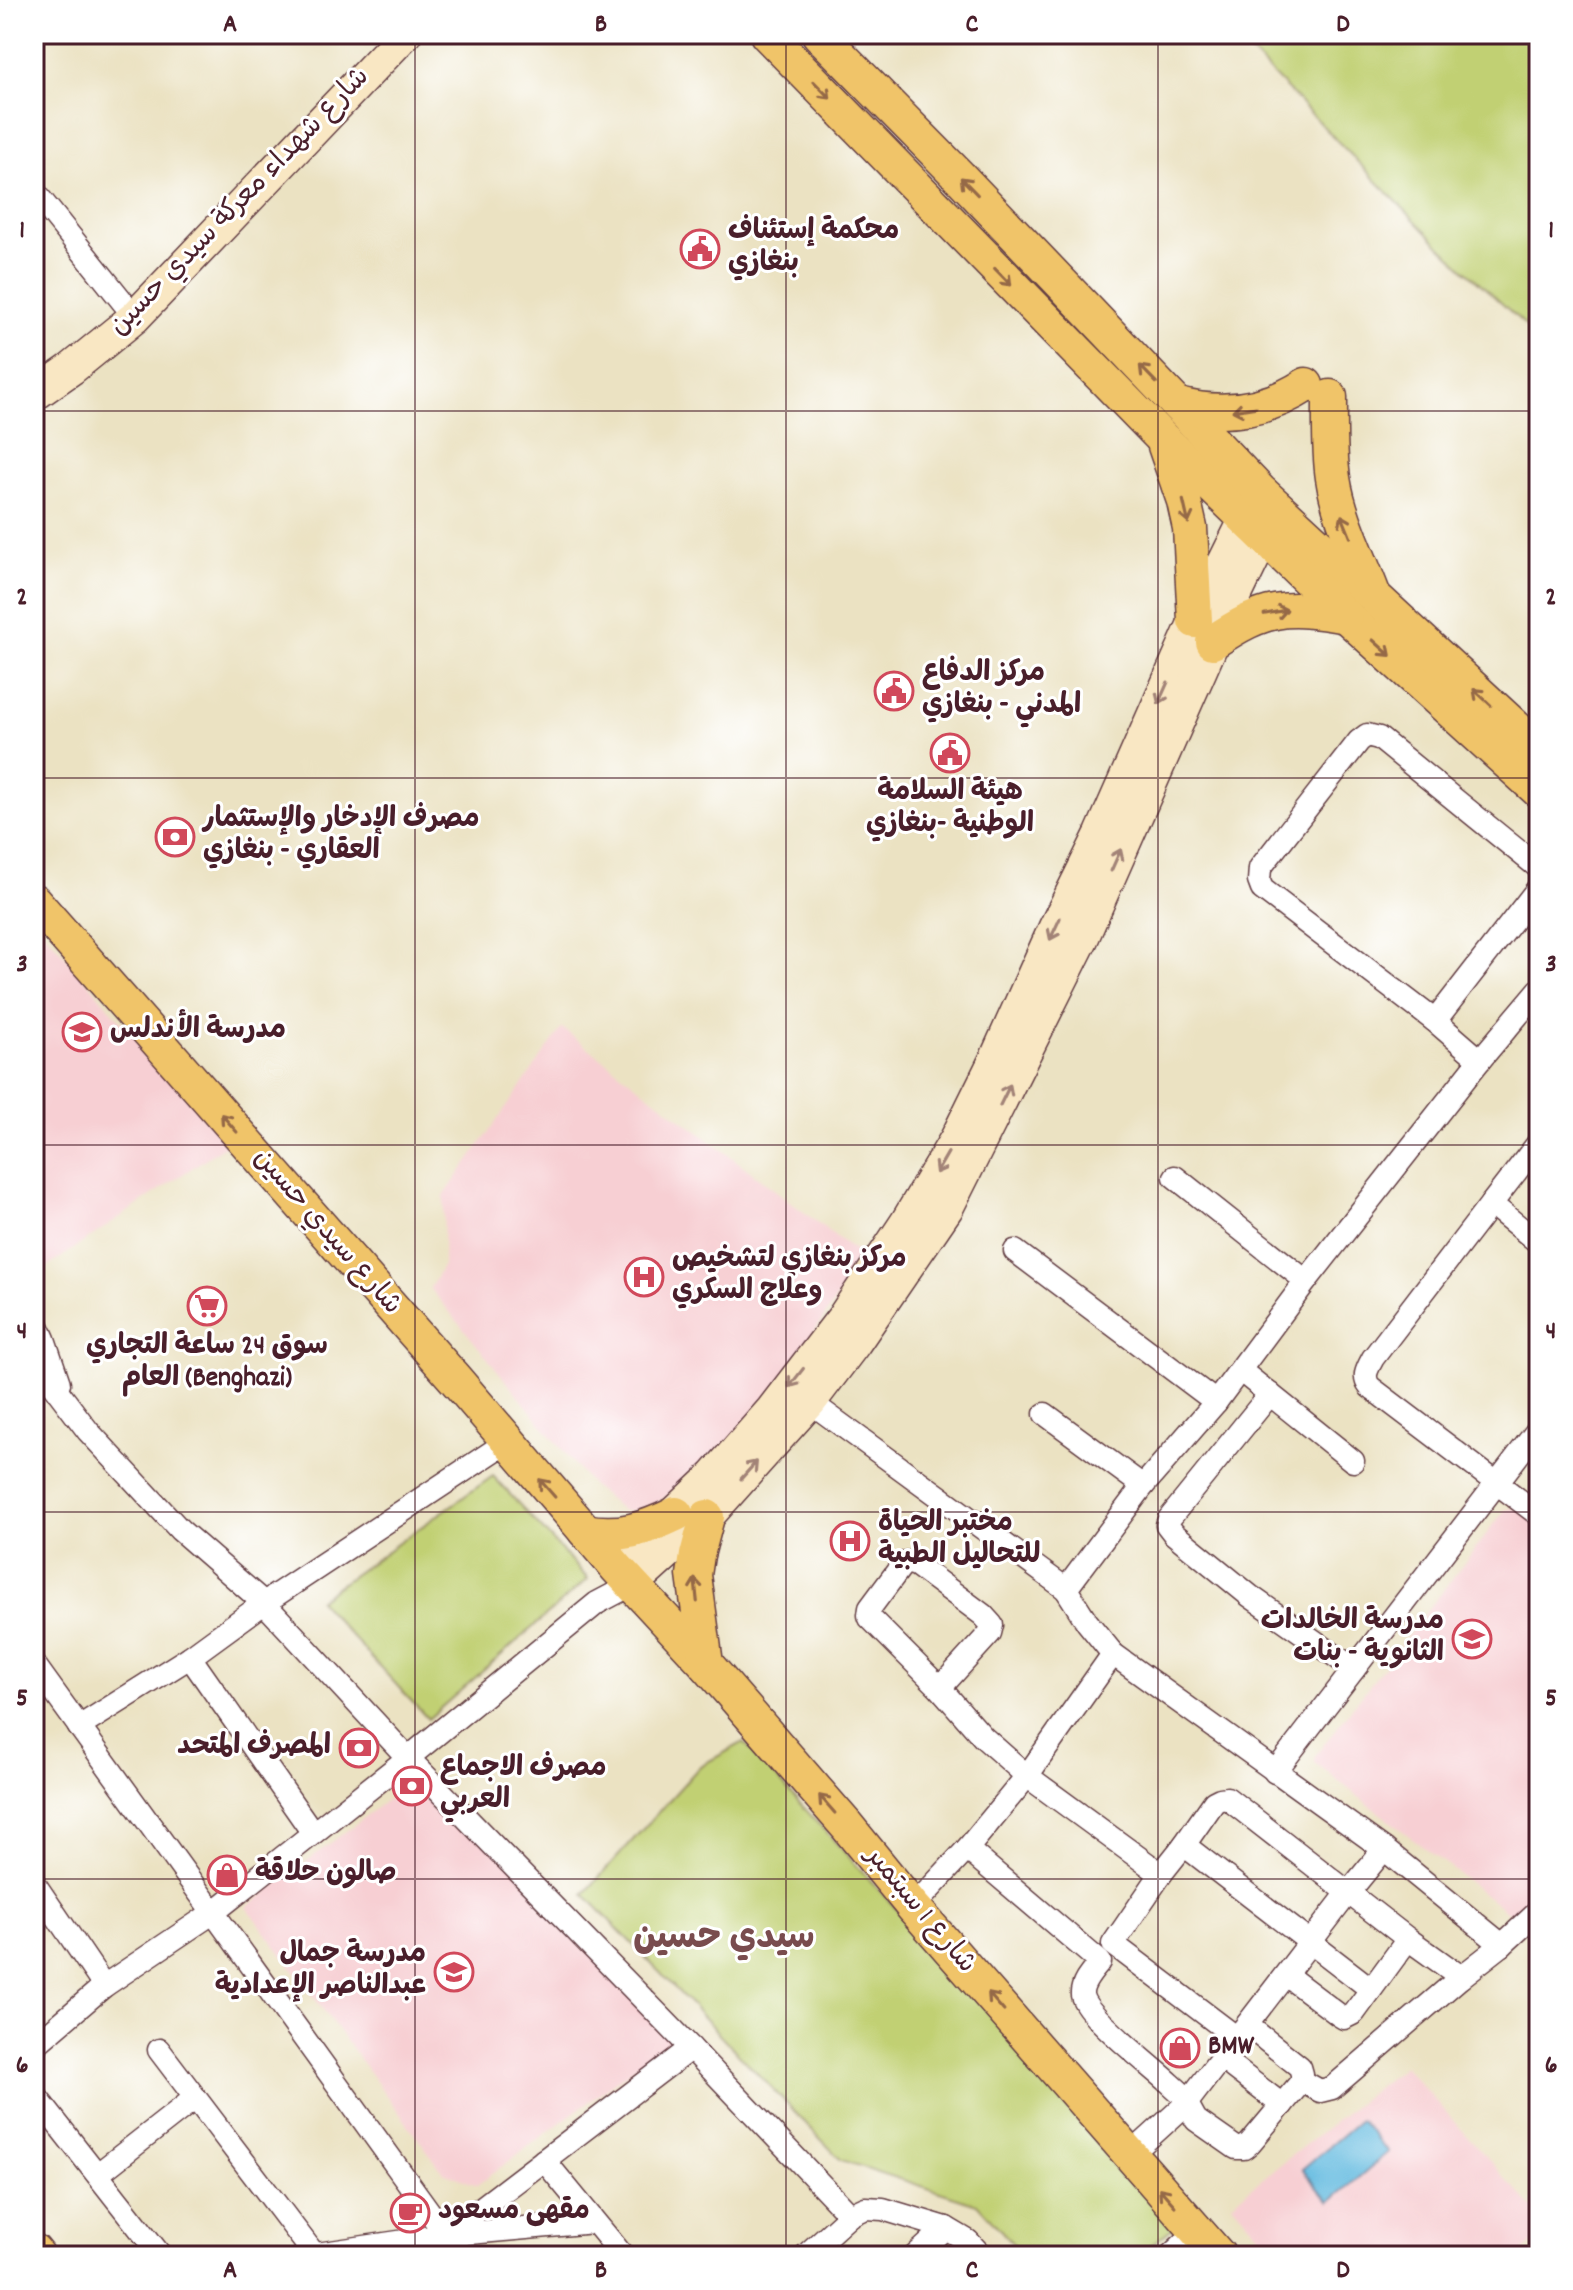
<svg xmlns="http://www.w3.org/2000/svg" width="1573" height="2290" font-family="Dekko,'Playpen Sans Arabic',sans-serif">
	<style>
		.built { fill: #f7cfd3 }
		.green { fill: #c1d073; stroke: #86784f; stroke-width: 2 }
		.water { fill: #61b9df; stroke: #566c85; stroke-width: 2 }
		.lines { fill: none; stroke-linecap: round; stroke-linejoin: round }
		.street-casing { stroke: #623c42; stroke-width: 25 }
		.secondary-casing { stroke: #623c42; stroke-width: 35 }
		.primary-casing { stroke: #623c42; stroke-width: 37 }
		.street { stroke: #fff; stroke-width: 22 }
		.secondary { stroke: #f9e7c3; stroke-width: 32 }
		.primary { stroke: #f0c469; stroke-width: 34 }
		.oneway { stroke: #956947 }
		.oneway2 { stroke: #a28377 }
		.grid { fill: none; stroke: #4a1f2b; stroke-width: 2; stroke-opacity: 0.55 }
		.labels { text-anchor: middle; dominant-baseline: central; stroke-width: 6; stroke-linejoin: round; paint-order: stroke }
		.street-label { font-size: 28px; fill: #4a1f2b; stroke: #fff }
		.poi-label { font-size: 28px; font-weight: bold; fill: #4a1f2b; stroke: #fff; text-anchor: start }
		.district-label { font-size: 36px; font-weight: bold; fill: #794c4e; stroke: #fff }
		.neatline { fill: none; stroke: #4a1f2b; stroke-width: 3 }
		.grid-label { font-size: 26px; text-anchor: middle; font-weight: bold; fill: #4a1f2b }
	</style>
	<rect width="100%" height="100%" fill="#fff"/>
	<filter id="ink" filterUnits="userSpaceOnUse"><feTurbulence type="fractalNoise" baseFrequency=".0125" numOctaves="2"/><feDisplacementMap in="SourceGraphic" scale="16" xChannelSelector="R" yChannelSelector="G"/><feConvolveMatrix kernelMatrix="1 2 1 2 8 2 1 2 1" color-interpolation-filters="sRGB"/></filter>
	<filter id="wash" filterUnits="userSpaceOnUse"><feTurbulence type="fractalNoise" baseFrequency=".006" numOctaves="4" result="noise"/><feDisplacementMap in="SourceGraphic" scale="32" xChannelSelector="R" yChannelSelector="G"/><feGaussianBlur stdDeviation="1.8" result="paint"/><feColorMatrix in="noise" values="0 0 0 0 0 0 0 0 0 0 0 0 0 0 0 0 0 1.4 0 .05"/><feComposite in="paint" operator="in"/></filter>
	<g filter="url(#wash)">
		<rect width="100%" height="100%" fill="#ebe2c2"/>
		<g class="built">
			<polygon points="34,920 227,1144 34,1276"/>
			<polygon points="562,1028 864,1258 757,1417 650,1511 623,1511 593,1487 430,1288 443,1265 444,1196"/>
			<polygon points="1515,1507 1539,1521 1539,1896 1520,1922 1315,1763 1315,1756 1505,1510"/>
			<polygon points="422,1773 675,2037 477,2185 443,2172 247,1907"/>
			<polygon points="1404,2066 1539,2215 1539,2238 1518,2256 1278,2256 1232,2203"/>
		</g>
		<g class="green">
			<polygon points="1233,34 1539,34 1539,338 1442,248"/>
			<polygon points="493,1476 588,1579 428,1719 318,1600"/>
			<polygon points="744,1742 1181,2221 1138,2256 1024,2256 977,2204 841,2160 584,1894 700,1766"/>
		</g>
		<polygon class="water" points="1360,2120 1388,2152 1330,2202 1302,2169"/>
	</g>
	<g filter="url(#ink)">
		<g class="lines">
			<defs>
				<g id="street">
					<polyline points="34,191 135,317"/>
					<polyline points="1435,1021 1539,887"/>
					<polyline points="1480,1060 1435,1021 1262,889 1259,881 1260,868 1359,741 1367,735 1379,738 1539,868"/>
					<polyline points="1539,1142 1491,1204 1539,1243"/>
					<polyline points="1175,1177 1306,1281"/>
					<path d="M1491 1204 1373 1358C1367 1369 1362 1377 1370 1387L1539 1515"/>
					<polyline points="1015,1251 1216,1402"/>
					<polyline points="34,1317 44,1339 59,1383"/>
					<polyline points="34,1360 88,1431 180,1530 264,1603 408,1758 691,2048 850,2215 865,2208 883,2209 946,2228 968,2241 982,2256"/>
					<polyline points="1241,1371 1353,1461"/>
					<polyline points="1270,1394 1169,1519 1167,1525 1174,1534 1250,1596 1354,1669"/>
					<polyline points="810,1402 1066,1589"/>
					<polyline points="1045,1414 1143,1486"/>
					<polyline points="190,1657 313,1833"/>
					<polyline points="34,1664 446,2235 463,2256"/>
					<polyline points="940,1688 990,1633 992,1625 983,1615 916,1565 906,1562 902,1565 870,1608 869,1615 870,1618 940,1688 983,1737 1027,1776 1161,1874"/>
					<polyline points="79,1727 190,1657 264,1603 507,1442"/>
					<polyline points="1275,1772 1539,1428"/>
					<polyline points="1184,1845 1214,1802 1220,1799 1227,1798 1408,1939 1461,1977"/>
					<path d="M967 1849 1100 1962C1093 1971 1081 1983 1082 1995 1085 2015 1154 2068 1171 2084L1181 2093 1196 2120 1236 2148H1244L1250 2143 1302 2081V2074L1300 2067 1247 2025"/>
					<polyline points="1384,1849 1502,1945"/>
					<polyline points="34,1883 104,1986"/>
					<polyline points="913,1907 967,1849 1027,1776 1113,1654"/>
					<polyline points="1286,1975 1339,2015 1344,2018 1354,2013 1408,1939"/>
					<polyline points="1237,2038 1113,1944 1161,1874 1184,1845 1371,1989"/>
					<polyline points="34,2046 104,1986 214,1912 408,1758 597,1603 633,1584"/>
					<polyline points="159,2050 314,2254"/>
					<polyline points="1221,2058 1282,2105"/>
					<polyline points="1302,2081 1320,2091 1332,2088 1461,1977 1502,1945 1539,1911"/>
					<polyline points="34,2094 161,2256"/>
					<polyline points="1130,2155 1186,2104 1348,1893 1384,1849 1113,1654 1087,1622 1066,1589 1143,1486 1216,1402 1306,1281 1480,1060 1539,990"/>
					<polyline points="544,2160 623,2256"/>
					<polyline points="98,2174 195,2098"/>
					<polyline points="446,2235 691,2048"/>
					<polyline points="303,2256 446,2235 594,2222"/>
					<polyline points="805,2256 850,2215"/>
					<polyline points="915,2256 946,2228"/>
					<polyline points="1170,2256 1197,2231"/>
				</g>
				<g id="secondary">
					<polyline points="34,395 71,369 135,317 405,34"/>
					<polyline points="617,1568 714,1476 772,1410 842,1319 906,1223 956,1139 997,1056 1055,927 1101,834 1195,621 1256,498"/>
					<polyline points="633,1584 707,1517 810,1402 854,1344 947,1208 1082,939 1213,642 1274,516"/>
				</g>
				<g id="primary">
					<polyline points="767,34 1162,438 1346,616 1539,791"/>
					<polyline points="819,34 959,176 1260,491 1539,749"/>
					<path d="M1330 397C1330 424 1329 452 1333 478 1339 517 1358 554 1372 591"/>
					<path d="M1178 405C1224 417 1266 411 1306 385"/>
					<polyline points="1165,446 1184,501 1190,528 1195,621"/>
					<path d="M1213 642C1265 607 1285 605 1346 616"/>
					<polyline points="34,901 456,1380 617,1568 706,1664 847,1826 913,1907 1219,2256"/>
					<path d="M585 1531C619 1538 645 1529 676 1514"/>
					<polyline points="706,1664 694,1575 697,1555 707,1517"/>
					<polyline points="34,2251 38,2256"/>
				</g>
			</defs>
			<use href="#street" class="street-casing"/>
			<use href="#secondary" class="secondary-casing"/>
			<use href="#primary" class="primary-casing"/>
			<use href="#street" class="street"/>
			<use href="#secondary" class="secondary"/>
			<use href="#primary" class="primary"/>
		</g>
		<defs><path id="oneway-shaft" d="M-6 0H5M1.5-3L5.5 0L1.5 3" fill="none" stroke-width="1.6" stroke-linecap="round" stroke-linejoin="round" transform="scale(2)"/></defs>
		<g class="oneway">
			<use href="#oneway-shaft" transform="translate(822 90) rotate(46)"/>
			<use href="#oneway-shaft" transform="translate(969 186) rotate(-134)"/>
			<use href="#oneway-shaft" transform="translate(1003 277) rotate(46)"/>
			<use href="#oneway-shaft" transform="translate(1148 374) rotate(-134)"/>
			<use href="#oneway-shaft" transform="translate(1244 409) rotate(171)"/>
			<use href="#oneway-shaft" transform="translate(1186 512) rotate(77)"/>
			<use href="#oneway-shaft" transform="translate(1346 526) rotate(-112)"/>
			<use href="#oneway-shaft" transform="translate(1276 612) rotate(-11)"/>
			<use href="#oneway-shaft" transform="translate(1382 648) rotate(42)"/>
			<use href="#oneway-shaft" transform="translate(1482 697) rotate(-137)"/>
			<use href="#oneway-shaft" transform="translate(229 1123) rotate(-131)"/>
			<use href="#oneway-shaft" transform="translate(547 1488) rotate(-131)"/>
			<use href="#oneway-shaft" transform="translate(696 1590) rotate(-96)"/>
			<use href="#oneway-shaft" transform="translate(827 1804) rotate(-131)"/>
			<use href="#oneway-shaft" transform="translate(996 2002) rotate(-131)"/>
			<use href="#oneway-shaft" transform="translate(1167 2197) rotate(-131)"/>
		</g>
		<g class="oneway2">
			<use href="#oneway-shaft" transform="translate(1163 693) rotate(114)"/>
			<use href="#oneway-shaft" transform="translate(1116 860) rotate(-66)"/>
			<use href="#oneway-shaft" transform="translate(1055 929) rotate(115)"/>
			<use href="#oneway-shaft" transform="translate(1005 1095) rotate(-64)"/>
			<use href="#oneway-shaft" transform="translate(942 1163) rotate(120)"/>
			<use href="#oneway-shaft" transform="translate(796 1378) rotate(128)"/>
			<use href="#oneway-shaft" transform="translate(749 1470) rotate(-48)"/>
		</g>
	</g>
	<path class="grid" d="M415 34V2256M786 34V2256M1158 34V2256M34 411H1539M34 778H1539M34 1145H1539M34 1512H1539M34 1879H1539"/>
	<defs>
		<symbol id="civic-ring" viewBox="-11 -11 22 22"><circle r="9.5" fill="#fff" stroke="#d1495b" stroke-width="1.5"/><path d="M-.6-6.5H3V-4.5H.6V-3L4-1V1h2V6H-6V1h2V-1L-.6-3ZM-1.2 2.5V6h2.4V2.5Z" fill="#d1495b"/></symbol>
		<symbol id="bank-ring" viewBox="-11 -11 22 22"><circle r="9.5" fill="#fff" stroke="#d1495b" stroke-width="1.5"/><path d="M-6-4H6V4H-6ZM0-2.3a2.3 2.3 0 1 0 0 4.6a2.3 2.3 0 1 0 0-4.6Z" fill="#d1495b"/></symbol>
		<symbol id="school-ring" viewBox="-11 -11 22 22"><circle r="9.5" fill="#fff" stroke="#d1495b" stroke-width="1.5"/><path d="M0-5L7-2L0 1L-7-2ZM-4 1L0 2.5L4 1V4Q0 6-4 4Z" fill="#d1495b"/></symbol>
		<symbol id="hospital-ring" viewBox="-11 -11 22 22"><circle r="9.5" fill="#fff" stroke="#d1495b" stroke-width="1.5"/><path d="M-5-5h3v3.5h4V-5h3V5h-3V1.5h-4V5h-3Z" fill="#d1495b"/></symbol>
		<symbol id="supermarket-ring" viewBox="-11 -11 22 22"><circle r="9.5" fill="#fff" stroke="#d1495b" stroke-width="1.5"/><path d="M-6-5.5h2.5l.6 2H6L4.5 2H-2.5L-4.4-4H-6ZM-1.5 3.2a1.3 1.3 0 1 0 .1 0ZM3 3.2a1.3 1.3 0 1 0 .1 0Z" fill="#d1495b"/></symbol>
		<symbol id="shop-ring" viewBox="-11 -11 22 22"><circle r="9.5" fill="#fff" stroke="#d1495b" stroke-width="1.5"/><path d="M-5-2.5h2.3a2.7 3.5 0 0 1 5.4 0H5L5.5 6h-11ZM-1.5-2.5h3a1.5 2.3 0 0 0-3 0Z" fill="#d1495b"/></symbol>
		<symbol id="cafe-ring" viewBox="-11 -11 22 22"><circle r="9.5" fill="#fff" stroke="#d1495b" stroke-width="1.5"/><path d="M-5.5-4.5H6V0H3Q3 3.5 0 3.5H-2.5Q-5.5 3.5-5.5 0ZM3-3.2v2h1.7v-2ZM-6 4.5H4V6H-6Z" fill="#d1495b"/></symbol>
	</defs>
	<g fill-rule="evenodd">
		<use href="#civic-ring" x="678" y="227" width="44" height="44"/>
		<use href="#civic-ring" x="872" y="669" width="44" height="44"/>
		<use href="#civic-ring" x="928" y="731" width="44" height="44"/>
		<use href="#bank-ring" x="153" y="815" width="44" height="44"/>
		<use href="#school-ring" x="60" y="1010" width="44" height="44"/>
		<use href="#hospital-ring" x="622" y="1255" width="44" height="44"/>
		<use href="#supermarket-ring" x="185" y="1284" width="44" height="44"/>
		<use href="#hospital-ring" x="828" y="1519" width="44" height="44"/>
		<use href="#school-ring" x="1450" y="1617" width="44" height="44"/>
		<use href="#bank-ring" x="337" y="1726" width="44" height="44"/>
		<use href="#bank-ring" x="390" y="1764" width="44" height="44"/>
		<use href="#shop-ring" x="205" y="1853" width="44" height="44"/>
		<use href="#school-ring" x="432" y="1950" width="44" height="44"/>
		<use href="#shop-ring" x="1158" y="2026" width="44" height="44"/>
		<use href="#cafe-ring" x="388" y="2191" width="44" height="44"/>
	</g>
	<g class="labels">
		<g class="street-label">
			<text transform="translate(241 203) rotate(-46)">شارع شهداء معركة سيدي حسين</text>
			<text transform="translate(326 1233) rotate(49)">شارع سيدي حسين</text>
			<text transform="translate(919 1911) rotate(50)">شارع 1 سبتمبر</text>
		</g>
		<g class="poi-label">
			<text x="728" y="233">محكمة إستئناف<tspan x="728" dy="32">بنغازي</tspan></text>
			<text x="922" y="675">مركز الدفاع<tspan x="922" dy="32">المدني - بنغازي</tspan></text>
			<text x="950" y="794" text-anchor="middle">هيئة السلامة<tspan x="950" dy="32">الوطنية -بنغازي</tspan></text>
			<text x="203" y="821">مصرف الإدخار والإستثمار<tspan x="203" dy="32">العقاري - بنغازي</tspan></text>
			<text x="110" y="1032">مدرسة الأندلس</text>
			<text x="672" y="1261">مركز بنغازي لتشخيص<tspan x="672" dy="32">وعلاج السكري</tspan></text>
			<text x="207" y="1348" text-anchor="middle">سوق 24 ساعة التجاري<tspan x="207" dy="32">العام (Benghazi)</tspan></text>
			<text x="878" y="1525">مختبر الحياة<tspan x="878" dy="32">للتحاليل الطبية</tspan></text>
			<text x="1444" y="1623" text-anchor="end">مدرسة الخالدات<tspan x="1444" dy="32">الثانوية - بنات</tspan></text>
			<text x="331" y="1748" text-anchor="end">المصرف المتحد</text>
			<text x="440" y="1770">مصرف الاجماع<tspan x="440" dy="32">العربي</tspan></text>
			<text x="255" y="1875">صالون حلاقة</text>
			<text x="426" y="1956" text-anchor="end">مدرسة جمال<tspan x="426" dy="32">عبدالناصر الإعدادية</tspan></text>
			<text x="1208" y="2048">BMW</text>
			<text x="438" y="2213">مقهى مسعود</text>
		</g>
		<g class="district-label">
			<text x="724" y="1940">سيدي حسين</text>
		</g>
	</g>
	<rect width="1573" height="2290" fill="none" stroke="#fff" stroke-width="88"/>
	<rect x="44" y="44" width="1485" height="2202" class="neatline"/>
	<g class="grid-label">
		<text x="230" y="31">A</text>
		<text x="601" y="31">B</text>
		<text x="972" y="31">C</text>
		<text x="1343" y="31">D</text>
		<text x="22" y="237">1</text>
		<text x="1551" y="237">1</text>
		<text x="22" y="604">2</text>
		<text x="1551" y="604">2</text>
		<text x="22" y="971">3</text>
		<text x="1551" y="971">3</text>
		<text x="22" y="1338">4</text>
		<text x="1551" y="1338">4</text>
		<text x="22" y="1705">5</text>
		<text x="1551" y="1705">5</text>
		<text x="22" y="2072">6</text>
		<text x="1551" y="2072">6</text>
		<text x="230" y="2277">A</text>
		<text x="601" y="2277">B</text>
		<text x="972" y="2277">C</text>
		<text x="1343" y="2277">D</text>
	</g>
</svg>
